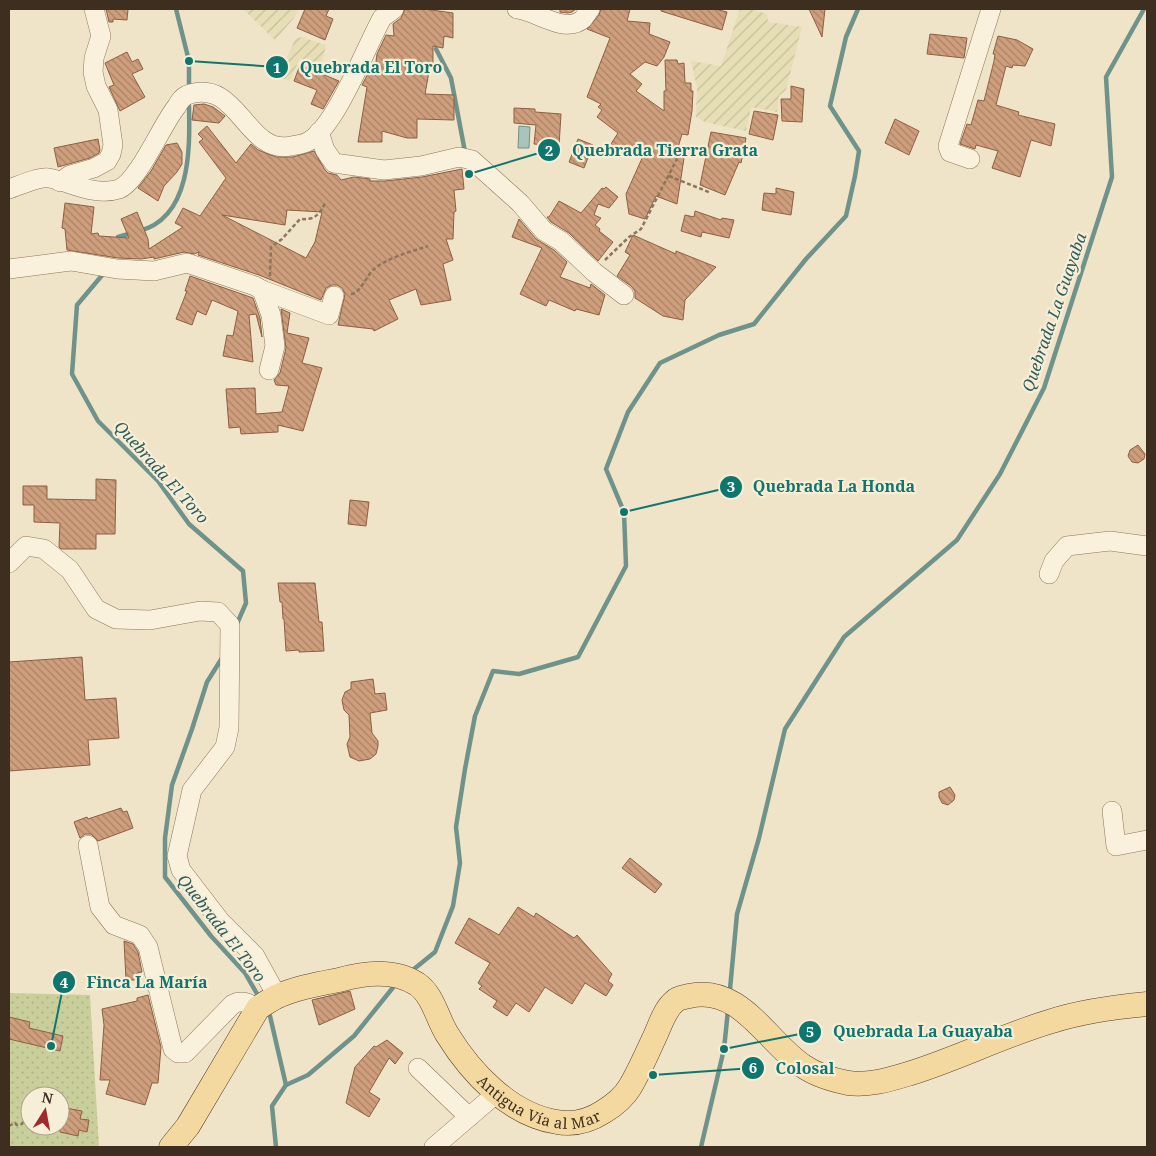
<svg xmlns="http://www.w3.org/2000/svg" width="1156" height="1156" font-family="'Noto Serif',serif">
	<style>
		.farmland { fill: url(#farmland-furrows) }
		.grass { fill: url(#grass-dots); fill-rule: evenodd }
		.water { fill: #a9c4bc; stroke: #6f938a }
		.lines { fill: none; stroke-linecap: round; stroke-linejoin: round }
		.stream { stroke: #6f938a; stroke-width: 4.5 }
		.building { fill: url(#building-back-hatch); stroke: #8d5f41; fill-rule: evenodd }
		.minor-casing { stroke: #8d765c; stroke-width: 20 }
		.major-casing { stroke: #5b4430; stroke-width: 25 }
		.path { stroke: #8d765c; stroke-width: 2.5; stroke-dasharray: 4 2.5; stroke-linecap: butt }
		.minor { stroke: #faf1dc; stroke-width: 19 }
		.major { stroke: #f3d9a0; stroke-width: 24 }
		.labels { text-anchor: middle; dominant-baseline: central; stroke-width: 4.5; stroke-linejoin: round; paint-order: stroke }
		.street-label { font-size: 15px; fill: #3d2e20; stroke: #f7eed8 }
		.water-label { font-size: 16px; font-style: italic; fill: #2f5d5a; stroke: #f7eed8 }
		.leader { fill: none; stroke: #0f766e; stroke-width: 2 }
		.callout-dot { fill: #0f766e; stroke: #f7eed8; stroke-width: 2 }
		.mark-label { font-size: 15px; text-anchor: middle; font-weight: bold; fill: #fff }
		.callout-label { font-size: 16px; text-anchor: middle; font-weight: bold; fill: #0f766e; stroke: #f7eed8; stroke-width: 4.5; stroke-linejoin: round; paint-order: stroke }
	</style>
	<defs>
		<pattern id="farmland-furrows" width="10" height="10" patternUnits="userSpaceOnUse" patternTransform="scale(1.25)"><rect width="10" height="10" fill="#e6deb5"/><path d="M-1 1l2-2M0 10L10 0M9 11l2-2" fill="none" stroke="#c6bf9b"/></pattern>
		<pattern id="grass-dots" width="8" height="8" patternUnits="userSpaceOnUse" patternTransform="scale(1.25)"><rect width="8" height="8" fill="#c9cf9b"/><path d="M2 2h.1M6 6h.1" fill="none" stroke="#aeb285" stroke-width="1.8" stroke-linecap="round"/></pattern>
		<pattern id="building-back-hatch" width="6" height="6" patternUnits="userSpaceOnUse" patternTransform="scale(1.25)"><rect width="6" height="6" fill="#cf9f7d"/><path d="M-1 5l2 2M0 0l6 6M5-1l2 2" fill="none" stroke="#a98266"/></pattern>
	</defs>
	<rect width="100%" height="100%" fill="#f0e4c8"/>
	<g class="farmland">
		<polygon points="243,9 299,9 294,18 275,40"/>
		<polygon points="740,9 750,9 767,14 768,22 802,27 786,90 779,96 777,112 751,107 746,131 705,122 696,117 697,88 691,61 721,66"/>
		<polygon points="301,37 326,45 321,66 300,58 290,81 279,77 295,39"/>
	</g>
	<path class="grass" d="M9 993 90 995 99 1147H9ZM30 1096H60V1126H30Z"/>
	<polygon class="water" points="519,126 530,127 529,148 518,148"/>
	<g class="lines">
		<g class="stream">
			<polyline points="176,9 189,61 189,84"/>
			<polyline points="436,49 451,78 465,152"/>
			<polyline points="467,164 469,174"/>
			<path d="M139 231C191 218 190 149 189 106"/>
			<polyline points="117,242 118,237 132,233"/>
			<polyline points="104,273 77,305 72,374 98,421 158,481 189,524 243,571 246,603 236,626"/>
			<polyline points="222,658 207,682 192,729 172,785 165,838 165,877 211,936 245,973 260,999"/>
			<polyline points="414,969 435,952 453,906 460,863 456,827 465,769 475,716 493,671 519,674 578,657 626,566 624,512 606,469 628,412 660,363 719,335 754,324 806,259 846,216 855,176 859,151 830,106 846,37 858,9"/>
			<polyline points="730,989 737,914 759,838 785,729 844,637 957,540 1000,474 1044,388 1112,177 1106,77 1144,9"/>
			<polyline points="267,1010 270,1016 286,1085"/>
			<polyline points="276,1147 272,1106 286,1085 308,1075 354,1036 395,985"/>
			<polyline points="701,1147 724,1049 728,1010"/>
		</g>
	</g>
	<g class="building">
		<polygon points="106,9 128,9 127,20 113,19 113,22 109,22"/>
		<polygon points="305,9 329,9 326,16 333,19 325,40 297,28"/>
		<polygon points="405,9 424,9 453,13 453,38 444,36 443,48 433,46 433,66 430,66 425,94 454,95 454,120 417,119 417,138 407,138 382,131 382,142 358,142 367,87 362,85 371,68 375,69 377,54 386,35 394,36 393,24 401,18"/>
		<polygon points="560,9 576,9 572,12 568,13 560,12"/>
		<polygon points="601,9 630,9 627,21 650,23 649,34 670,42 664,57 657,66 645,62 630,74 642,84 636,91 664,111 664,91 666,91 665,60 677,60 678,64 684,63 685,83 691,83 691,91 693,91 692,111 688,135 682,134 676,154 684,158 677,204 656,196 645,219 629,214 626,194 648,145 621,155 609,147 618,133 597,117 602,110 598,107 601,104 587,97 610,38 587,29 599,15"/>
		<polygon points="661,9 715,9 727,12 722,30 661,11"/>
		<polygon points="809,9 825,9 822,37"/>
		<polygon points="930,34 967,38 964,58 927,54"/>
		<polygon points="998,36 1017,40 1033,49 1025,66 1013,65 1012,68 1006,66 996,105 1019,112 1018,115 1055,124 1051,146 1031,140 1020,177 992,168 998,151 976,145 975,149 960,144 967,124 971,125 978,100 984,101 994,61 995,54 993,54"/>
		<polygon points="127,52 132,62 138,59 143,69 132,74 145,97 120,111 109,87 114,85 105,63"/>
		<polygon points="300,65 339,81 323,109 311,104 317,90 294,81"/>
		<polygon points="791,86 804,89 802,122 782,121 781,99 791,99"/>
		<polygon points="204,104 213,107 225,116 219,123 192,120 194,105"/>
		<polygon points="514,108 535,109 535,112 561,114 559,146 534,144 536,125 514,123"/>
		<polygon points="754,111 778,115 773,140 749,134"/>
		<polygon points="895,119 919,131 909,155 885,143"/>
		<path d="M207 126 236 163 251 144 258 150 276 157H293L314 151 325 170 328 173 337 175 341 180 354 177 370 179V181H385L422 177 462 169 464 189 454 190 456 211 454 212 453 239H446L453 260 443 264 451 300 421 305 416 289 389 300 398 319 374 331 373 329 338 325 345 294 342 288 337 285H332L326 288 321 300 259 275 198 255 199 252 194 254 184 252 154 259V257L141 259 118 258 67 250 65 229 62 228 65 203 94 207 91 234 98 233 99 236 129 238 121 219 137 212 148 239 149 249 183 227 175 223 183 208 200 216 226 178 199 142 203 139 198 134ZM287 210 322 212 315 242 306 258 222 215 285 225Z"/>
		<polygon points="711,132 746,138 741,163 739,162 725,195 700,185"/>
		<polygon points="98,139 100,150 99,153 90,158 58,167 54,148"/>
		<polygon points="578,139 593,145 584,168 569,162"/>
		<polygon points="177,143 182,152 182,164 177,172 164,186 158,201 138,188 151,171 166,145"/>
		<polygon points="606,187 618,197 609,208 598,204 594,215 601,218 595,225 600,229 599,231 613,242 598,261 569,233 551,222 547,217 549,217 559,201 581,213 602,188 604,189"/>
		<polygon points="776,188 794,192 791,215 762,210 764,193 776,194"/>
		<polygon points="695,211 721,220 722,218 734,220 729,238 702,232 701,237 681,231 685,215 694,217"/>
		<polygon points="519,219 536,239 554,250 567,262 560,277 590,288 591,284 605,295 599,315 576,309 575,311 549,300 546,306 520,294 542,248 512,237"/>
		<polygon points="633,235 676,254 676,251 716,267 685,300 683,320 663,316 635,298 635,291 631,286 617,276 630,255 625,252"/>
		<polygon points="190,276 253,298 260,318 262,337 256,314 249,315 253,362 223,356 227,335 233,336 238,311 212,300 206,315 197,311 192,325 176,319 187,291 185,291"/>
		<polygon points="281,309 290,313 287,333 309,338 302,363 322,368 303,431 278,425 278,432 241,434 240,427 229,428 226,389 255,388 256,414 282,412 289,386 276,385 274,380 280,373 286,348"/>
		<polygon points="1138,445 1145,454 1144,459 1138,463 1132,462 1128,456 1130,450"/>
		<polygon points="96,479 116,480 115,534 96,534 96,549 61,549 59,547 60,523 34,522 34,505 23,505 23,486 47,486 47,499 96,500"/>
		<polygon points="350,500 369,502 366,526 348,524"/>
		<polygon points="278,583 315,583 319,622 322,622 324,651 299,652 299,650 286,651 284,619 283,619 282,602 280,602"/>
		<polygon points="82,657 85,700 116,698 119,738 88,740 90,765 9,771 9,662"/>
		<polygon points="373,679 375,694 385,693 387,710 370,713 372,733 378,741 378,746 376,754 370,759 359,761 350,757 347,744 350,737 349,715 344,710 342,700 345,692 351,689 351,682"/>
		<polygon points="950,787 955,795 954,800 948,805 942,803 939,797 939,792"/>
		<polygon points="121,808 123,812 127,811 133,828 98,841 91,834 85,834 80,838 74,822 87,817 88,819"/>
		<polygon points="630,858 662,884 655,893 622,868"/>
		<polygon points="518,907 534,917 536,913 574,938 577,935 612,974 608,981 613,985 606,996 585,983 572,1004 545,987 529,1012 516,1003 507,1016 493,1007 497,1001 479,989 482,986 478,983 490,963 455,943 469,918 499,935"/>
		<polygon points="124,941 133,944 138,952 142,972 137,973 137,980 126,980"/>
		<polygon points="350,991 355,1009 319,1025 312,1000"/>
		<polygon points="148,995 161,1047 158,1083 152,1083 145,1105 106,1094 110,1080 100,1080 104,1025 102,1009 137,1001 137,998"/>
		<polygon points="9,1017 30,1022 29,1028 63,1036 60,1051 9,1039"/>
		<polygon points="387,1040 403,1053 395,1064 389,1058 369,1092 380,1099 369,1117 346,1103 355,1067 374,1046 376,1047"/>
		<polygon points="60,1107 82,1111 80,1119 89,1120 87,1132 79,1130 78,1136 60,1132"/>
	</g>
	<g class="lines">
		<defs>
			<g id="minor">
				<path d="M517 9C535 10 565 35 583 19 585 16 588 12 590 9"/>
				<polyline points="319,132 325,150 334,163 384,170 421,166 459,157 472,160 520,203 544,231 561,241 594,272 624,295"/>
				<polyline points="970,159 950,152 948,146 991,9"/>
				<polyline points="60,182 70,175 94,168 107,161 111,154 113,145 108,110 96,86 93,72 94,58 101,36 94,9"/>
				<path d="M9 189C18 186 40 176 49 178 71 182 95 197 119 189 138 182 162 124 177 106 179 102 183 97 187 95 238 76 246 156 291 146 297 145 305 144 309 141 336 126 366 47 382 18L394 9"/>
				<polyline points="9,269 71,261 117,269 154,271 187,263 255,286 262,290 271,315 275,346 269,370"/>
				<polyline points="262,290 329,315 334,296"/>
				<polyline points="9,563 26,546 44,549 70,570 96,609 116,619 150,620 200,611 218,612 230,625 229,728 225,747 192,790 177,856 181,870 221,922 255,956 277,996"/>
				<polyline points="1049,574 1054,561 1067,546 1110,541 1147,546"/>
				<polyline points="1112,811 1116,846 1147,840"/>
				<path d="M88 845 100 907 114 925 140 935 148 947 173 1049 178 1053H185L233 1004C242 999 249 1004 258 1008"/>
				<polyline points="418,1068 469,1117"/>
				<polyline points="434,1147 497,1093"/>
			</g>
			<g id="major">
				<path id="s1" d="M171 1147 188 1126 258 1008C264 1004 270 1000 276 997 295 988 318 984 339 980 363 973 394 969 417 984 433 995 437 1018 447 1034 471 1073 510 1115 557 1122 573 1125 589 1121 603 1112 613 1106 624 1097 630 1087 640 1070 648 1051 656 1034 661 1023 665 1009 675 1001 678 998 685 997 689 996 740 984 768 1043 803 1066 816 1075 833 1080 848 1083 870 1086 891 1079 911 1073 959 1058 1004 1035 1052 1021 1083 1011 1115 1007 1147 1004"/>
			</g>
		</defs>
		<use href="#minor" class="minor-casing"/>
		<use href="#major" class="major-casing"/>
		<g class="path">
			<polyline points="669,176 711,193"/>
			<polyline points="605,260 629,237 641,229 681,151"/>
			<path d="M270 276 271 247 282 239 300 219C314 220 319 216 325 203"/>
			<path d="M351 294C361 293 366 276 374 269 389 257 410 252 428 246"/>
			<polyline points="9,1126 15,1123 17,1125 22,1124 26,1117 29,1115"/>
		</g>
		<use href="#minor" class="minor"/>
		<use href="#major" class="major"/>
	</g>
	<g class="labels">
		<g class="street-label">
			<text stroke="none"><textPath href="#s1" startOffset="512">Antigua Vía al Mar</textPath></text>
		</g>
		<g class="water-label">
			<text transform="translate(1054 312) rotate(-71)">Quebrada La Guayaba</text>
			<text transform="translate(162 472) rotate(48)">Quebrada El Toro</text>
			<text transform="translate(222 928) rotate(52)">Quebrada El Toro</text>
		</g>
	</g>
	<path class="leader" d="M189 61L277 67M469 174L549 150M624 512L731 487M51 1046L64 982M724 1049L810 1032M653 1075L753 1068"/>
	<g class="callout-dot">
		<circle cx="189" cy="61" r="5"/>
		<circle cx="469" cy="174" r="5"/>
		<circle cx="624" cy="512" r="5"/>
		<circle cx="51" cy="1046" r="5"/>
		<circle cx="724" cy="1049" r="5"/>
		<circle cx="653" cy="1075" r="5"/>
		<circle cx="277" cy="67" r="12"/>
		<circle cx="549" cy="150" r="12"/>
		<circle cx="731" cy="487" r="12"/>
		<circle cx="64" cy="982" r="12"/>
		<circle cx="810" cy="1032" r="12"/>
		<circle cx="753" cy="1068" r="12"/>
	</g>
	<g class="mark-label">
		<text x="277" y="73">1</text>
		<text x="549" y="156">2</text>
		<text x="731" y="492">3</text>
		<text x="64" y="988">4</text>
		<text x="810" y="1037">5</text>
		<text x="753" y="1073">6</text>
	</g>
	<g class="callout-label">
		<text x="371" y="73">Quebrada El Toro</text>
		<text x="665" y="156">Quebrada Tierra Grata</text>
		<text x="834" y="492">Quebrada La Honda</text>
		<text x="147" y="988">Finca La María</text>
		<text x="923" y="1037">Quebrada La Guayaba</text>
		<text x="805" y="1074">Colosal</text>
	</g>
	<rect width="1156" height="1156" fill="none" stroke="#3d2e20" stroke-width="20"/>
	<g transform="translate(45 1111) rotate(11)"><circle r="24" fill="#f7eed8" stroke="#ada18e"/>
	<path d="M0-4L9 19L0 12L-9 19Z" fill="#9e2a2b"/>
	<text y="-8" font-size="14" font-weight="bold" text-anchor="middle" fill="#3d2e20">N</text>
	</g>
</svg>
